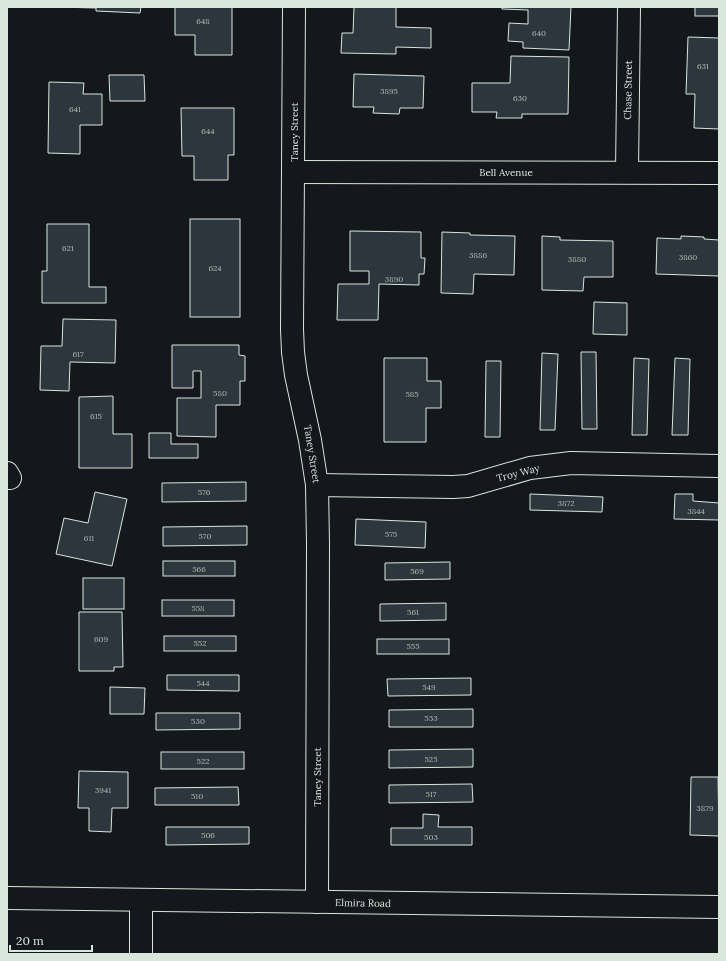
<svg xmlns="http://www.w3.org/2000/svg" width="726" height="961" font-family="Lora,serif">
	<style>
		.building { fill: #2c363c; stroke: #d8e6dc }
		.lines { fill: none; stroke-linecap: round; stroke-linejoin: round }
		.minor-casing { stroke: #d8e6dc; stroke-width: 24 }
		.tertiary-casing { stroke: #d8e6dc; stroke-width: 24 }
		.minor { stroke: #14181c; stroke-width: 22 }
		.tertiary { stroke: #14181c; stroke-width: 22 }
		.labels { text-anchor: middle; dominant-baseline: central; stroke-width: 3; stroke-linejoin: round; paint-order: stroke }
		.number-label { font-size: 8px; fill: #adbab4 }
		.street-label { font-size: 10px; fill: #d8e6dc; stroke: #14181c }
	</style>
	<rect width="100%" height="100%" fill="#14181c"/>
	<g class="building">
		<polygon points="57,7 141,7 140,13 96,11 96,8"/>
		<polygon points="175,7 232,7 232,55 195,55 195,35 175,35"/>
		<polygon points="354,7 396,7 396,27 431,28 431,48 396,47 396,54 341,53 342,33 353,33"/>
		<polygon points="502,7 571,7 569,50 523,48 523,42 508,41 509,23 528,24 528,10 502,9"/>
		<rect x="695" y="7" width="24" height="9"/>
		<polygon points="688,37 719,38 719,129 694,128 695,94 686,94"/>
		<polygon points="511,56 569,57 568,114 522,114 522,118 496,118 497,112 472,112 472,83 510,83"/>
		<polygon points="354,74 424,76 423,108 400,108 399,114 373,113 374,107 353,107"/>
		<polygon points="109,75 144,75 145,101 110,101"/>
		<polygon points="49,82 84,83 83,94 102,94 102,125 80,125 80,154 48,153"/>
		<polygon points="181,108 234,108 234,155 228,155 228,180 194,180 194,156 182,156"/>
		<rect x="190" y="219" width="50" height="98"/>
		<polygon points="47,224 89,224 89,287 106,287 106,303 42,303 42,271 47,271"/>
		<polygon points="350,231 421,232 421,258 425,258 424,274 419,274 419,285 379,284 378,320 337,320 338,284 369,284 369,271 350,271"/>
		<polygon points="442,232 470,233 470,235 515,236 514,275 474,274 473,294 441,293"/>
		<polygon points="542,236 560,237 560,240 613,241 613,277 584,277 583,291 542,290"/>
		<polygon points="681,236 704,237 704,239 719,240 719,276 656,274 657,238 681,239"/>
		<polygon points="594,302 627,303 627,335 593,334"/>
		<polygon points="63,319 116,320 115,363 70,362 69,391 40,390 41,346 62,346"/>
		<polygon points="172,345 239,345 239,355 245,356 245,381 240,381 240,405 216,405 216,437 177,436 177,398 201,398 201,371 193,371 193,388 172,388"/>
		<polygon points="581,352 596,352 597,429 582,429"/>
		<polygon points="542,353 558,354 555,430 540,430"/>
		<polygon points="384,358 427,358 427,381 441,381 441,408 426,408 426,442 384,442"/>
		<polygon points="634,358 649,359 647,435 632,435"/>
		<polygon points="675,358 690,359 688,435 672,435"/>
		<polygon points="486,361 501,361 500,437 485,437"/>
		<polygon points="113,396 113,434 132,434 132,468 79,468 79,397"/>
		<polygon points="149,433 171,433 171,444 198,444 198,458 149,458"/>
		<polygon points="246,482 246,501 162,502 162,483"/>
		<polygon points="95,492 127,499 112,566 56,554 64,518 88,523"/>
		<polygon points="530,494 603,497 602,512 530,510"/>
		<polygon points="675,494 693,494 693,501 719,503 719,520 674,519"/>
		<polygon points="356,519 426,522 425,548 355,545"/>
		<polygon points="247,526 247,545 163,546 163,527"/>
		<rect x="163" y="561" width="72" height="15"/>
		<polygon points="450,562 450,579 385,580 385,563"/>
		<rect x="83" y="578" width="41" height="31"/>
		<rect x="162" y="600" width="72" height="16"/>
		<polygon points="446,603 446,620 380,621 380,604"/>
		<polygon points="79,612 122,612 123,667 114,667 114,671 79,671"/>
		<rect x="164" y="636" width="72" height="15"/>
		<rect x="377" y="639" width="72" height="15"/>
		<polygon points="167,675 239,675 239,691 167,690"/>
		<polygon points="471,678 471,695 388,696 387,679"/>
		<polygon points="110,687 145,688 144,714 110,714"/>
		<polygon points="473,709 473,727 389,727 389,710"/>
		<polygon points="156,713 240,713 240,729 156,730"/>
		<polygon points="473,749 473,767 389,768 389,750"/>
		<rect x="161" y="752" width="83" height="17"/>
		<polygon points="79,771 128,772 128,808 112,808 111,832 89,831 89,808 78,808"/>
		<polygon points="691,777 718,777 719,836 690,835"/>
		<polygon points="472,784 473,802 389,803 389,785"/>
		<polygon points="238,787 239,805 155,805 155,788"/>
		<polygon points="423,814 439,815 438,827 472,827 472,845 391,845 391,828 423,828"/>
		<polygon points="166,827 249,827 249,844 166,845"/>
	</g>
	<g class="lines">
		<defs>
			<g id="minor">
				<polyline points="294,7 292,329 293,352 296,375 310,440 317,485 318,544 317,902"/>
				<polyline points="294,172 719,173"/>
				<polyline points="627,172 629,7"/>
				<polyline points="7,473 10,478"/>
				<polyline points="317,485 453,487 468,486 530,468 571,463 719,466"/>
				<polyline points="141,900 141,954"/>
			</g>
			<polyline id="tertiary" points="7,898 719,907"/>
		</defs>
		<use href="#minor" class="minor-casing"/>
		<use href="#tertiary" class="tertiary-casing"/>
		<use href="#minor" class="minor"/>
		<use href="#tertiary" class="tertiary"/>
	</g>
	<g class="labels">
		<g class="number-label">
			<text x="203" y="21">648</text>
			<text x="539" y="33">640</text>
			<text x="703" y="66">631</text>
			<text x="389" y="91">3895</text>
			<text x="520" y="98">630</text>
			<text x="75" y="109">641</text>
			<text x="208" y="131">644</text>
			<text x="68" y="248">621</text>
			<text x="478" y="255">3886</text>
			<text x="688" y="257">3860</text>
			<text x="577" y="259">3880</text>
			<text x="215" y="268">624</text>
			<text x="394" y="279">3890</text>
			<text x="78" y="354">617</text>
			<text x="220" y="393">580</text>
			<text x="412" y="394">585</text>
			<text x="96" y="416">615</text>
			<text x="204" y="492">576</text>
			<text x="566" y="503">3872</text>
			<text x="696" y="511">3844</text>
			<text x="391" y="534">575</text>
			<text x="205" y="536">570</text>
			<text x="89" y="538">611</text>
			<text x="199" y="569">566</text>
			<text x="417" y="571">569</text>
			<text x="198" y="608">558</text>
			<text x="413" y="612">561</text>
			<text x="101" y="639">609</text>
			<text x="200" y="643">552</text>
			<text x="413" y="646">555</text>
			<text x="203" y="683">544</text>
			<text x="429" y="687">549</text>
			<text x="431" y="718">533</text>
			<text x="198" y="721">530</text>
			<text x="431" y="759">525</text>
			<text x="203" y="761">522</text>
			<text x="103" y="790">3941</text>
			<text x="431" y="794">517</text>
			<text x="197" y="796">510</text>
			<text x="705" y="808">3879</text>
			<text x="208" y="835">506</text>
			<text x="431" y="837">503</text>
		</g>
		<g class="street-label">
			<text transform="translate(628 90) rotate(-89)">Chase Street</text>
			<text transform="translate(294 132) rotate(-90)">Taney Street</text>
			<text x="506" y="172">Bell Avenue</text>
			<text transform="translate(312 454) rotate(81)">Taney Street</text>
			<text transform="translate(518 473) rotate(-14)">Troy Way</text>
			<text transform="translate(317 777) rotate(-90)">Taney Street</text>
			<text transform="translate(363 903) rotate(1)">Elmira Road</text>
		</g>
	</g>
	<rect width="726" height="961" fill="none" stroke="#d8e6dc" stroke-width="16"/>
	<path d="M10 945v6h82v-6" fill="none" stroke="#d8e6dc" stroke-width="2"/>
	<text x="16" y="945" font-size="12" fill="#d8e6dc" stroke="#14181c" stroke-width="3" paint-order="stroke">20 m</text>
</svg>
